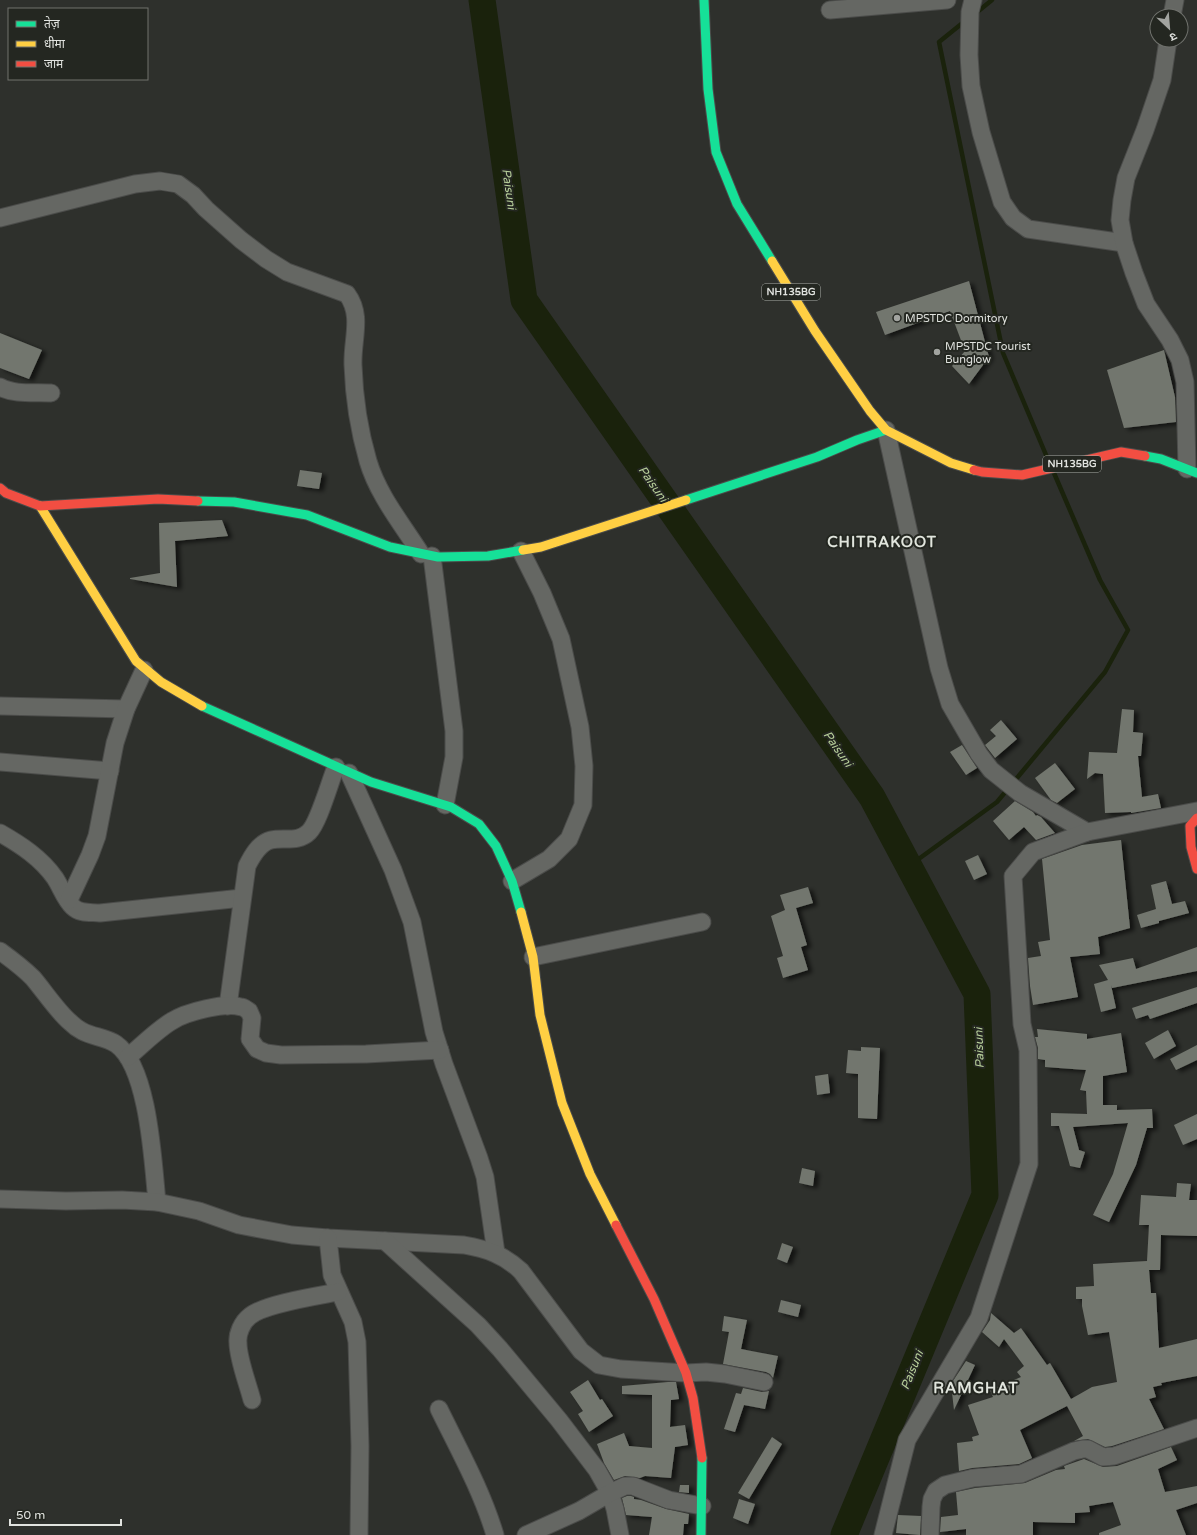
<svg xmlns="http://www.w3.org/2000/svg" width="1197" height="1535" font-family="'Varela Round','Noto Sans Devanagari',sans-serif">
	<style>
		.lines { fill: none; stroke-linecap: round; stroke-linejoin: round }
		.stream { stroke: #1a220c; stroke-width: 4.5 }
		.river { stroke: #1a220c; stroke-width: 27 }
		.building { fill: #72766e; filter: url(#shadow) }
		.street-casing { stroke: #4b4c4a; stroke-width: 19 }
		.fast-casing { stroke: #4b4c4a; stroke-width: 11 }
		.slow-casing { stroke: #4b4c4a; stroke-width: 11 }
		.jam-casing { stroke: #4b4c4a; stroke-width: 11 }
		.street { stroke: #656763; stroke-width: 17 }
		.fast { stroke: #16e098; stroke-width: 9 }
		.slow { stroke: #ffcf43; stroke-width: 9 }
		.jam { stroke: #f24e42; stroke-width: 9 }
		.poi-dot { fill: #a2a4a0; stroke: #242721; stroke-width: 1.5 }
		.labels { text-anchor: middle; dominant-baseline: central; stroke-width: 4; stroke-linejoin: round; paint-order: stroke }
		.shield { fill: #242721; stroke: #a8aba6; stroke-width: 1 }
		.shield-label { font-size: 10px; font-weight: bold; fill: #e1e3df }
		.poi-label { font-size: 11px; fill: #e1e3df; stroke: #242721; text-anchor: start }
		.water-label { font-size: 12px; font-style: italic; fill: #b6cd99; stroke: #242721 }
		.district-label { font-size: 15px; font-weight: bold; letter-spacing: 1px; fill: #e1e5dd; stroke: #242721 }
	</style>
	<defs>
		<filter id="shadow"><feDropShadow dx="4.5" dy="2.5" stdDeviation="2" flood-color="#0009"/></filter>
	</defs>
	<rect width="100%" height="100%" fill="#2e302c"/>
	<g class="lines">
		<g class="stream">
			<polyline points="976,13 992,0"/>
			<polyline points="965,21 939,42 1003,353 1049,462"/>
			<polyline points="909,866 997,802 1105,672 1128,630 1100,580 1054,473"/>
		</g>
		<polyline class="river" points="482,0 524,300 872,797 977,994 985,1195 844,1535"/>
	</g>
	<g class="building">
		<polygon points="969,281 989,357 969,384 952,366 965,351 950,311 885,335 876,312"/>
		<polygon points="0,333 42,350 29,379 0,368"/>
		<polygon points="1164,350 1175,397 1176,422 1124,428 1107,370"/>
		<polygon points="300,470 322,473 319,489 297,486"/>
		<polygon points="222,520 228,536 175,541 177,587 130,579 130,578 160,573 159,523"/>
		<polygon points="1122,709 1134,710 1133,732 1143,733 1141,756 1138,756 1142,797 1158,794 1161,808 1131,813 1131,812 1105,813 1103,774 1095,773 1087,779 1089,752 1117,753"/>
		<polygon points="1001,720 1017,739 995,758 985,745 996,736 990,730"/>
		<polygon points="962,745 977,768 966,775 950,752"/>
		<polygon points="1055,763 1075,789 1057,803 1051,800 1035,778"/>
		<polygon points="1015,801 1033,812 1036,816 1037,815 1041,817 1055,833 1036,840 1024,827 1009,840 993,821"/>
		<polygon points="1121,840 1130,928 1098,937 1100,954 1070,957 1078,997 1033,1005 1030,986 1028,958 1041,956 1038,942 1050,940 1042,859 1082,845"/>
		<polygon points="978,855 987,874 974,880 965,861"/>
		<polygon points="1166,881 1172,904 1185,901 1189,913 1159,921 1159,923 1141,928 1137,915 1156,909 1151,885"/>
		<polygon points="808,887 813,903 796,908 807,945 801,947 808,970 783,978 777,958 783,956 771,916 785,910 780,895"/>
		<polygon points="1197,947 1197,971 1112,988 1111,985 1116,1008 1101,1012 1094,984 1108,980 1099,965 1133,958 1136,969"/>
		<polygon points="1197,987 1197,1003 1150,1019 1148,1015 1136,1019 1132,1008"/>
		<polygon points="1037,1029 1087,1034 1087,1039 1121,1033 1127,1072 1103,1076 1103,1105 1117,1105 1117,1110 1152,1109 1153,1128 1147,1128 1136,1165 1109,1222 1093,1215 1113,1174 1128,1123 1073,1127 1079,1150 1085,1152 1080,1168 1070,1166 1059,1126 1051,1126 1051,1113 1087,1114 1086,1091 1080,1090 1086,1070 1045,1067 1045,1060 1038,1059 1038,1048 1035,1037 1038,1037"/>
		<polygon points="1168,1030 1176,1046 1154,1059 1145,1043"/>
		<polygon points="1197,1045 1197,1060 1176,1070 1170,1059"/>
		<polygon points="861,1047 880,1048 877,1119 858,1118 858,1074 846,1073 848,1050 861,1051"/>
		<polygon points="828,1074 830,1093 817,1095 815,1076"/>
		<polygon points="1197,1114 1197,1139 1183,1145 1174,1125"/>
		<polygon points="802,1168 815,1171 813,1186 799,1183"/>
		<polygon points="1177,1183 1191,1184 1189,1200 1197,1200 1197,1236 1161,1235 1160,1270 1149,1270 1151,1293 1156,1293 1159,1348 1197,1339 1197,1376 1161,1383 1162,1385 1153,1387 1156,1397 1149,1399 1164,1429 1112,1446 1105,1447 1088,1439 1074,1441 1083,1436 1067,1406 1020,1430 1032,1458 1019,1464 972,1468 959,1471 957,1443 973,1441 972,1437 979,1435 968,1405 993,1397 990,1390 1021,1377 1017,1372 1024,1366 1004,1339 999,1347 982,1332 990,1320 991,1313 1014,1333 1021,1328 1047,1365 1050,1363 1071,1399 1092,1387 1117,1382 1109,1332 1088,1335 1082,1306 1082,1299 1076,1299 1076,1287 1094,1286 1093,1264 1147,1261 1149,1225 1139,1225 1141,1195 1176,1197"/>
		<polygon points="782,1243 793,1247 787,1263 777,1259"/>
		<polygon points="781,1300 801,1305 798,1317 778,1312"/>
		<polygon points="724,1316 747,1320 741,1349 778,1356 773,1378 770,1374 766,1372 723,1364 729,1332 722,1331"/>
		<polygon points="966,1361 975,1365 954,1410 951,1384"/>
		<polygon points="588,1380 600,1400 602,1399 613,1416 589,1432 578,1414 583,1411 570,1392"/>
		<polygon points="668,1382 676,1382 679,1399 671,1400 670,1427 685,1425 688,1445 675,1447 671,1478 645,1476 640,1478 625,1476 614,1480 604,1463 597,1444 624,1433 629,1446 652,1448 652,1395 622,1394 622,1386"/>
		<polygon points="743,1388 762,1392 769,1391 765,1409 744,1405 735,1432 724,1429 736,1393 741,1394"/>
		<polygon points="772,1437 782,1444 749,1499 738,1493"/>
		<polygon points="1171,1447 1177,1460 1158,1469 1165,1492 1197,1486 1197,1503 1176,1510 1186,1535 1099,1535 1099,1533 1121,1525 1113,1502 1089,1506 1090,1512 1075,1513 1075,1523 1033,1522 1033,1535 966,1535 966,1529 940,1532 941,1517 958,1515 956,1492 975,1488 1025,1483 1056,1470 1065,1469 1064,1466 1084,1459 1103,1467 1117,1466"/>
		<polygon points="680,1485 689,1485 689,1493 679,1492"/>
		<polygon points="627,1496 631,1496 634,1497 634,1499 641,1500 666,1509 689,1514 688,1524 684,1524 683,1535 649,1535 652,1517 626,1515 622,1498"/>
		<polygon points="739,1499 755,1504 748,1524 733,1518"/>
		<polygon points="898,1515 921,1516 920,1535 896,1533"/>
	</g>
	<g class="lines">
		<defs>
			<g id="street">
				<polyline points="973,0 970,12 969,55 971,86 981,132 1002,202 1013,218 1028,229 1124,243"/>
				<polyline points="830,10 947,0"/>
				<polyline points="1172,16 1175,0"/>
				<polyline points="1168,40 1162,80 1145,130 1126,178 1122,200 1120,220 1124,243 1134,273 1146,304 1170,340 1180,360 1185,382 1187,469"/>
				<path d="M0 218 135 184 160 181 178 184 193 195 206 209 241 240 266 259 287 272 347 294C363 316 352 339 353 365 354 396 359 430 368 461 378 495 402 524 421 554"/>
				<path d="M0 387C15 395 34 392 51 393"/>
				<polyline points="886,430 939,668 950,704 979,754 991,770 1020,793 1087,832"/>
				<polyline points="432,556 454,731 454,757 445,805"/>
				<polyline points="0,706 126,709"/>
				<polyline points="0,762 110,771"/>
				<polyline points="349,773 393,870 412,922 434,1032 444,1064 479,1158 485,1177 496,1253"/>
				<path d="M0 833C21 845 41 858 55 878 61 887 65 900 73 907 80 914 91 912 100 913L242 898"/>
				<polyline points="512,881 549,859 569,839 583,805 584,766 580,727 561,639 542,593 521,551"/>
				<polyline points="69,900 90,855 97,836 115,743 126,709 144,670"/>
				<path d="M0 951C11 959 23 968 33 978 44 991 58 1012 70 1022 73 1025 78 1029 82 1031 93 1037 105 1037 116 1044 149 1067 153 1164 157 1202"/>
				<polyline points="533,957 702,922"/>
				<path d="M228 1006 247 866C252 856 259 843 271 840 284 837 298 843 309 832 319 822 330 781 336 767"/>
				<path d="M128 1057C141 1046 158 1029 172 1021 186 1012 225 1002 241 1007 244 1007 247 1010 249 1011L252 1018 250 1039 257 1049 266 1053 281 1055 366 1054 440 1050"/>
				<path d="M0 1199 66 1201 122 1200 157 1202 199 1211 239 1225 292 1235 328 1238 464 1245C487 1249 504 1255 521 1271L581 1351 599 1365 621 1369 686 1373 706 1372 725 1374 764 1382"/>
				<polyline points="328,1238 332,1275 353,1322 357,1342 360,1446 359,1535"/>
				<polyline points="385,1241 478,1325 500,1349 559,1420 597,1470 610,1493 615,1509 620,1535"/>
				<path d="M252 1400C248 1384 238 1359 238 1343 237 1334 242 1322 250 1316 264 1304 317 1296 338 1292"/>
				<path d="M439 1409C459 1450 482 1491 495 1535"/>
				<polyline points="526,1535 579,1511 610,1493 625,1486 633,1486 638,1488 669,1500 702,1506"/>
				<polyline points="883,1535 907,1440 979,1318 1029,1164 1028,1050 1022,1024 1013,876 1033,852 1087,832 1197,811"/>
				<polyline points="930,1535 931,1507 932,1499 936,1491 945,1485 973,1478 1021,1474 1074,1451 1083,1449 1088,1449 1103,1457 1114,1456 1197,1428"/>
			</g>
			<g id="fast">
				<polyline points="704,0 708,89 716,152 737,204 772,261"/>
				<polyline points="1145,456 1161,459 1197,473"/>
				<polyline points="686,500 817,457 857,440 886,430"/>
				<polyline points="198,501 234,502 307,515 390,547 438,557 488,556 523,550"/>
				<polyline points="202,706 371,782 451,807 479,824 496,846 512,881 521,912"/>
				<polyline points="701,1535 702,1458"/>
			</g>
			<g id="slow">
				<polyline points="772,261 815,331 870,411 886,430 951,463 974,470"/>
				<polyline points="40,506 136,661 161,682 202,706"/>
				<polyline points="523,550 541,547 686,500"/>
				<polyline points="521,912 533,957 540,1015 562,1103 590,1174 616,1225"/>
			</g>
			<g id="jam">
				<polyline points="974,470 982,472 1022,475 1121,452 1145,456"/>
				<polyline points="0,488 6,493 40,506 158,499 198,501"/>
				<polyline points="1197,818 1190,826 1191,847 1197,869"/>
				<polyline points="616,1225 654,1299 686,1373 693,1398 702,1458"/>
			</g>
		</defs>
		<use href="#street" class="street-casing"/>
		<use href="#fast" class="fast-casing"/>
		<use href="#slow" class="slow-casing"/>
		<use href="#jam" class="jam-casing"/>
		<use href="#street" class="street"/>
		<use href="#fast" class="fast"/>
		<use href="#slow" class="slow"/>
		<use href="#jam" class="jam"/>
	</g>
	<g class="poi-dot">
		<circle cx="897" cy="318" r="4"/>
		<circle cx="937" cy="352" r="4"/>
	</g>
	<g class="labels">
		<g class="shield">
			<rect x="762" y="284" width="58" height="16" rx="3"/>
			<rect x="1043" y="456" width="58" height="16" rx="3"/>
		</g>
		<g class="shield-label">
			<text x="791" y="292">NH135BG</text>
			<text x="1072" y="464">NH135BG</text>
		</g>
		<g class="poi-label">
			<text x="905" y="318">MPSTDC Dormitory</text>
			<text x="945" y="346">MPSTDC Tourist<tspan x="945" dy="13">Bunglow</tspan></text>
		</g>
		<g class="water-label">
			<text transform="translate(509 189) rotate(82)">Paisuni</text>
			<text transform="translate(653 484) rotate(55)">Paisuni</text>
			<text transform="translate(838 749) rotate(55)">Paisuni</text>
			<text transform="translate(979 1048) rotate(-92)">Paisuni</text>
			<text transform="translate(912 1370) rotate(-68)">Paisuni</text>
		</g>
		<g class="district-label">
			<text x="882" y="542">CHITRAKOOT</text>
			<text x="976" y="1388">RAMGHAT</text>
		</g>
	</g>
	<rect x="8" y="8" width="140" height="72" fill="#242721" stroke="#70726d"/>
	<rect x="16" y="21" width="20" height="6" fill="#16e098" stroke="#70726d"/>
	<text x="44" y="28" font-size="12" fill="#e1e3df">तेज़</text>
	<rect x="16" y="41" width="20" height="6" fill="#ffcf43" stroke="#70726d"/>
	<text x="44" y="48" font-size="12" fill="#e1e3df">धीमा</text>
	<rect x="16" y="61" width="20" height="6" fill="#f24e42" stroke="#70726d"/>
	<text x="44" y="68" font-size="12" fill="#e1e3df">जाम</text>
	<g transform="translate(1169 28) rotate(154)"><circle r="19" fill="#242721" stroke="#70726d"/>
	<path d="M0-3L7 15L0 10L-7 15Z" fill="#a2a4a0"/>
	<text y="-6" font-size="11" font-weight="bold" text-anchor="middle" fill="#e1e3df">उ</text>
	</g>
	<path d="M10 1519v6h111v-6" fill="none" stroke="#e1e3df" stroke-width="2"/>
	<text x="16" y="1519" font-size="12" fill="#e1e3df" stroke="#242721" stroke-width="3" paint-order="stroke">50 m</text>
</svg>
